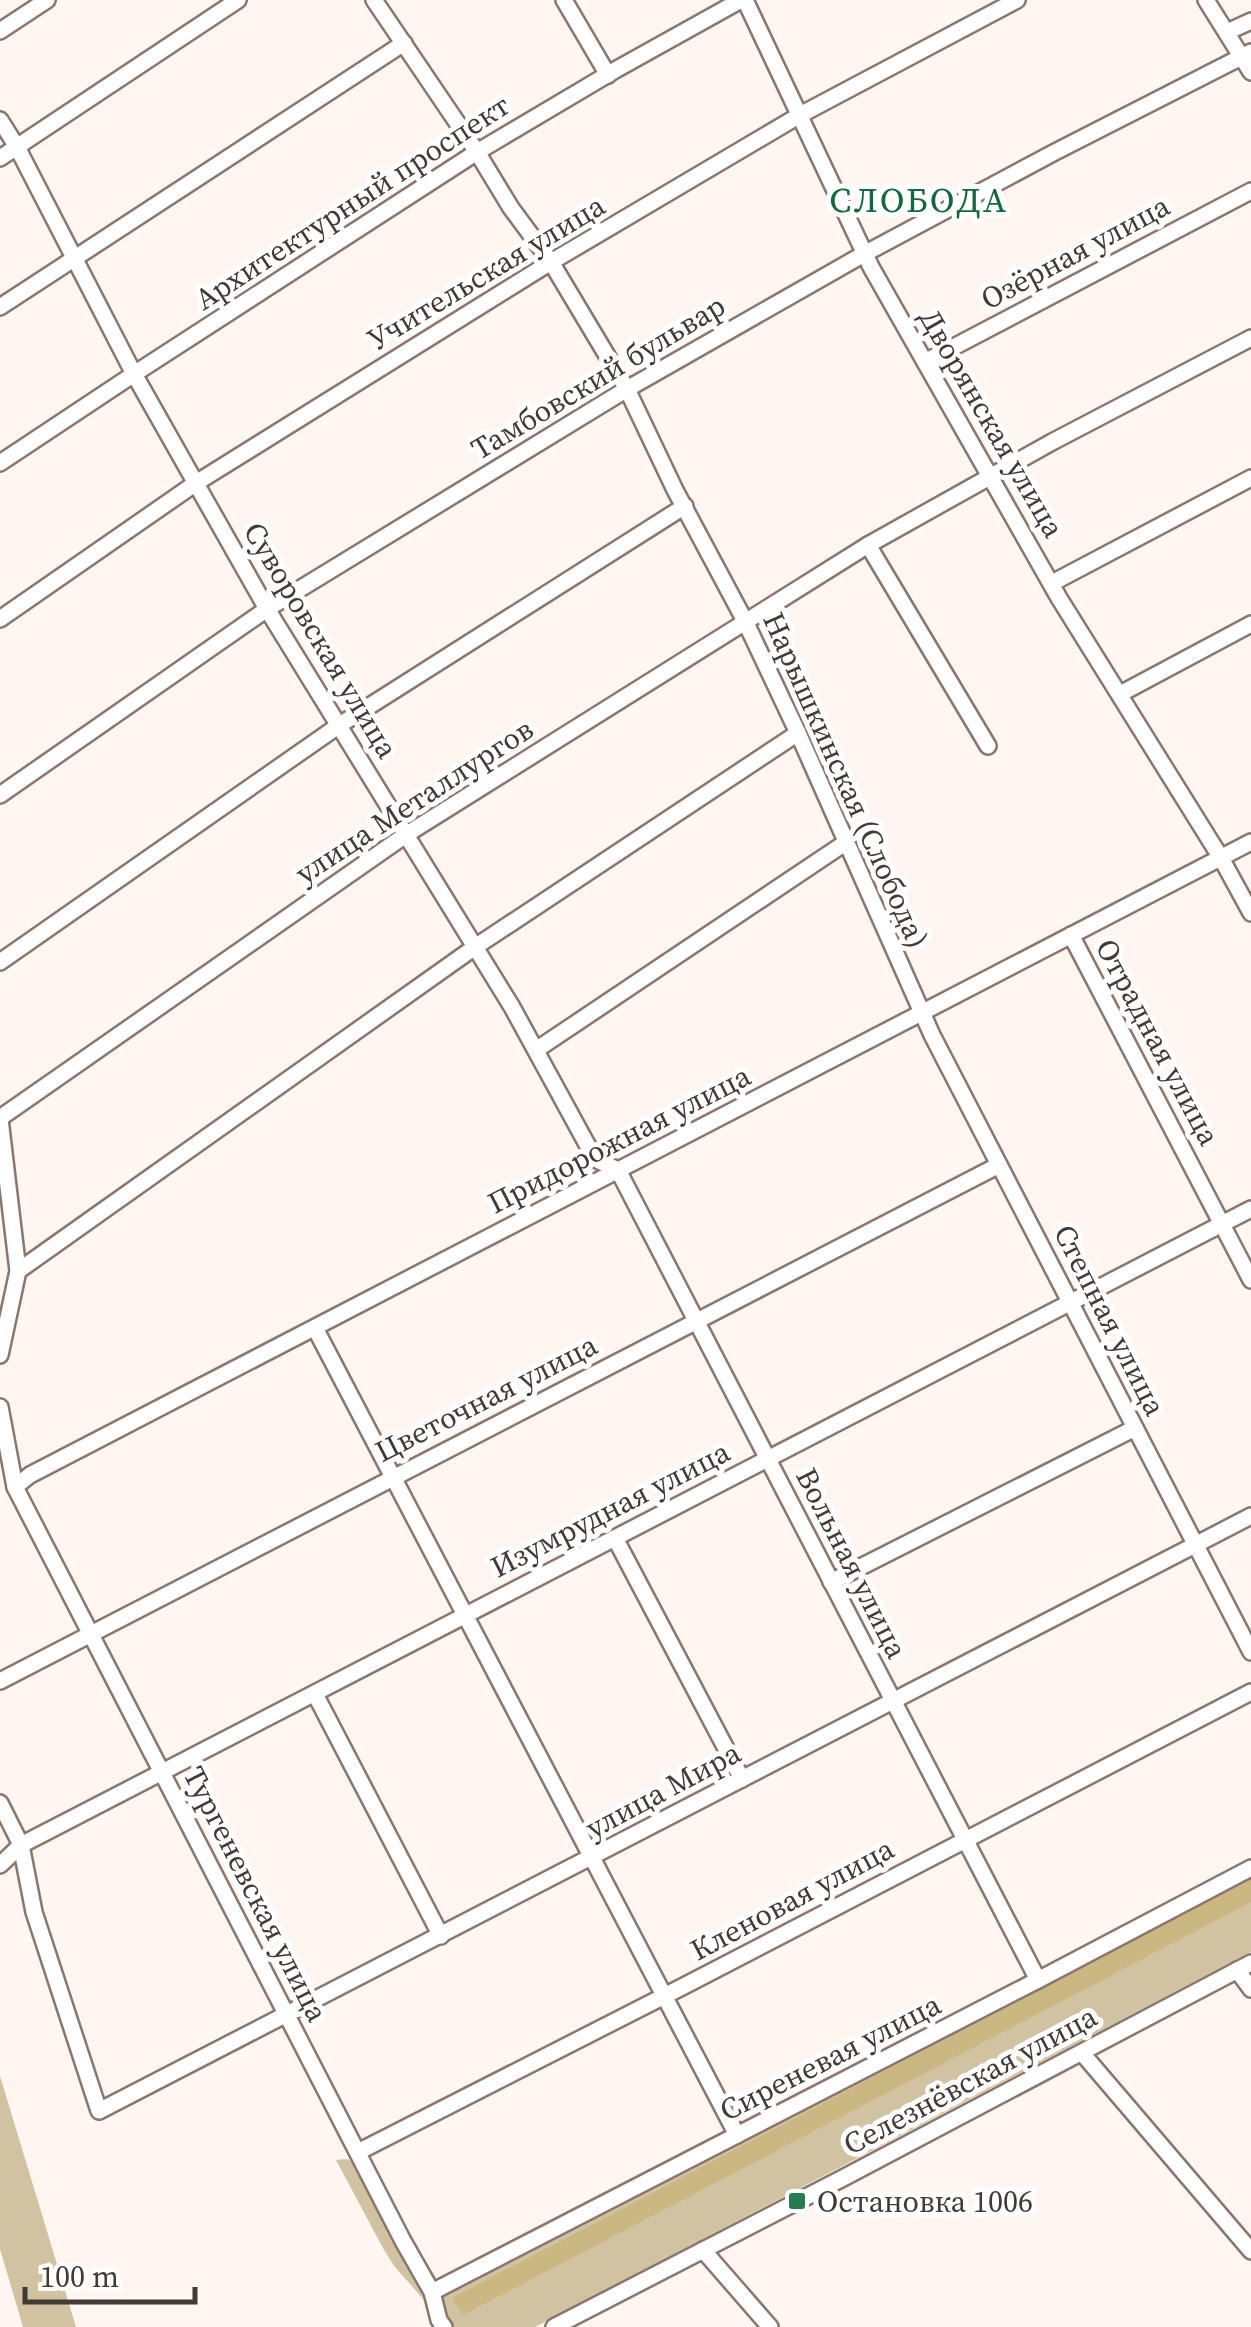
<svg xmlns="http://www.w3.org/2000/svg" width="1251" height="2327" font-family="'Source Serif 4',serif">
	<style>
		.green { fill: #d1c3a1 }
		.forest { fill: #cbb782 }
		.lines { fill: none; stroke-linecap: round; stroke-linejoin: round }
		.minor-casing { stroke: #8a766d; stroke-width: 20 }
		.minor { stroke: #fff; stroke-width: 15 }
		.poi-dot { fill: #267c50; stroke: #fff; stroke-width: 4 }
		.labels { text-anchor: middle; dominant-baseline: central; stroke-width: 10; stroke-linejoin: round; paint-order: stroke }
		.street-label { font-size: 30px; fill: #433a36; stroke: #fff }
		.poi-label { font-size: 30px; fill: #433a36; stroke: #fff; text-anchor: start }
		.quarter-label { font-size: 35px; letter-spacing: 2.5px; fill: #15673f; stroke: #fff }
	</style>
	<rect width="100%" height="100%" fill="#fff5f1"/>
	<g class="green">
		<polygon points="1251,1874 1251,1952 535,2327 453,2327 442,2310 444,2294"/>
		<polygon points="0,2076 76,2327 23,2327 0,2249"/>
		<polygon points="347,2159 354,2163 425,2301 395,2267 384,2250 336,2160"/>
	</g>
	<polygon class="forest" points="1251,1879 1251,1902 463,2315 452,2298"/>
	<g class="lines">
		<defs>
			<g id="minor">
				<polyline points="374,0 477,152 511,208 551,262 627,389 675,490 745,621 798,733 932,1035 1251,1652"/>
				<polyline points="564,0 608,75"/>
				<polyline points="745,0 871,267 1059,598 1221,858 1251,913"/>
				<polyline points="1206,0 1251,72"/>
				<polyline points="0,31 47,0"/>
				<polyline points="1227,32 1251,21"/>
				<polyline points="0,120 17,147 134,374 267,609 512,1007 595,1159 618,1170 1038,1980"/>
				<polyline points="0,158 238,0"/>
				<polyline points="0,307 404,43"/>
				<polyline points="925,362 1251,191"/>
				<polyline points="0,463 134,374 477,152 617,69 741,0"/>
				<polyline points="1052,583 1251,478"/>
				<polyline points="0,619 196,483 551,262 800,115 1017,0"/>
				<polyline points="1120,694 1251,624"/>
				<polyline points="988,746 868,545 1052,442 1251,338"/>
				<polyline points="0,795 267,609 627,389 864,254 1055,152 1251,52"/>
				<polyline points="1071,935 1251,1280"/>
				<polyline points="0,962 338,726 685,506"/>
				<polyline points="536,1050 845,843"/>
				<polyline points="0,1118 407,834 868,545"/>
				<polyline points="0,1119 18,1271 0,1355"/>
				<polyline points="18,1271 475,947 798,733"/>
				<polyline points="315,1328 737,2135"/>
				<polyline points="0,1407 15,1487 403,2241 432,2292 439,2320 444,2327"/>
				<polyline points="15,1487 30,1475 1251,842"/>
				<polyline points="615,1538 742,1779"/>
				<polyline points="831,1582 1135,1428"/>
				<polyline points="0,1681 999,1165"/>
				<polyline points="315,1694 441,1936"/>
				<polyline points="0,1803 21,1845 34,1912 99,2111 1251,1516"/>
				<polyline points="0,1865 21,1845 1251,1209"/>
				<polyline points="1237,1970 1251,1989"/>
				<polyline points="1082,2053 1251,2251"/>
				<polyline points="358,2152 680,1988 1251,1692"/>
				<polyline points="703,2250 770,2327"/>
				<polyline points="432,2292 1038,1980 1251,1868"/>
				<polyline points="554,2327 843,2178 1251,1963"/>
			</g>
		</defs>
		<use href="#minor" class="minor-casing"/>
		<use href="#minor" class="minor"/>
	</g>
	<rect class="poi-dot" x="787" y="2191" width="20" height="20" rx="5"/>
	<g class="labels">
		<g class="street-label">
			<text transform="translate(352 202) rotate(-33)">Архитектурный проспект</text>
			<text transform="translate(1075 252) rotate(-28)">Озёрная улица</text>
			<text transform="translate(486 272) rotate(-31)">Учительская улица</text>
			<text transform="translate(598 377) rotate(-31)">Тамбовский бульвар</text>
			<text transform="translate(992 423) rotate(60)">Дворянская улица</text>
			<text transform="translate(321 640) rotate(59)">Суворовская улица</text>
			<text transform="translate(846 780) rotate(66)">Нарышкинская (Слобода)</text>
			<text transform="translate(414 801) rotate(-33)">улица Металлургов</text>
			<text transform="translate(1158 1042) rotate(62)">Отрадная улица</text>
			<text transform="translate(619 1139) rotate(-27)">Придорожная улица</text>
			<text transform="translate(1110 1320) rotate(63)">Степная улица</text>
			<text transform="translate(486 1398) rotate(-27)">Цветочная улица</text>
			<text transform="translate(610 1509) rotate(-27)">Изумрудная улица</text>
			<text transform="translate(852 1563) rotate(63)">Вольная улица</text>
			<text transform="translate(663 1790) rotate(-28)">улица Мира</text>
			<text transform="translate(256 1894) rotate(63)">Тургеневская улица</text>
			<text transform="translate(792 1899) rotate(-28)">Кленовая улица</text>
			<text transform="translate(830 2057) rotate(-27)">Сиреневая улица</text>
			<text transform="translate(970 2080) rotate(-28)">Селезнёвская улица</text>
		</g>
		<g class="poi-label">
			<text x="817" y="2201">Остановка 1006</text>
		</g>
		<g class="quarter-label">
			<text x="919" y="200">СЛОБОДА</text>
		</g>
	</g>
	<path d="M25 2287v15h170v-15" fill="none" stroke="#433a36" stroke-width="5"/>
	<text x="40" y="2287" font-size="30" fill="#433a36" stroke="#ffffff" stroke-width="8" paint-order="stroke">100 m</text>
</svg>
